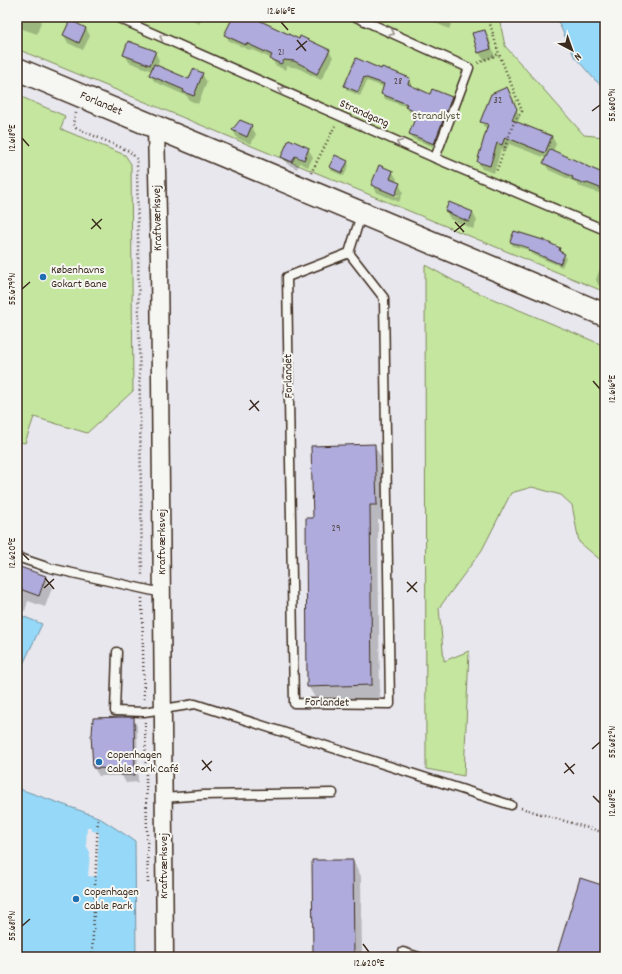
<svg xmlns="http://www.w3.org/2000/svg" width="622" height="974" font-family="Dekko,sans-serif">
	<style>
		.green { fill: #c4e69f; stroke: #80885e }
		.water { fill: #96d8f8; stroke: #7292a1 }
		.pier { fill: #e8e7ee }
		.shadow { fill: #0003; fill-rule: evenodd }
		.building { fill: #afacdd; stroke: #3b2a1e }
		.lines { fill: none; stroke-linecap: round; stroke-linejoin: round }
		.lane-casing { stroke: #3b2a1e; stroke-width: 11 }
		.street-casing { stroke: #3b2a1e; stroke-width: 19 }
		.secondary-casing { stroke: #3b2a1e; stroke-width: 25 }
		.path { stroke: #3b2a1e; stroke-width: 2.5; stroke-dasharray: 1 3; stroke-linecap: butt }
		.lane { stroke: #f6f6f2; stroke-width: 8 }
		.street { stroke: #f6f6f2; stroke-width: 16 }
		.secondary { stroke: #f6f6f2; stroke-width: 22 }
		.oneway { stroke: #989088 }
		.ticks { fill: none; stroke: #3b2a1e; stroke-width: 1.5 }
		.poi-dot { fill: #1f6fb2; stroke: #f6f6f2; stroke-width: 1.5 }
		.labels { text-anchor: middle; dominant-baseline: central; stroke-width: 4; stroke-linejoin: round; paint-order: stroke }
		.number-label { font-size: 10px; fill: #584a4e }
		.street-label { font-size: 12px; fill: #3b2a1e; stroke: #f6f6f2 }
		.park-label { font-size: 12px; fill: #5d593e; stroke: #f6f6f2 }
		.poi-label { font-size: 12px; fill: #3b2a1e; stroke: #f6f6f2; text-anchor: start }
		.neatline { fill: none; stroke: #3b2a1e; stroke-width: 1.5 }
		.ticks-label { font-size: 10px; text-anchor: middle; fill: #3b2a1e }
	</style>
	<rect width="100%" height="100%" fill="#e8e7ee"/>
	<filter id="ink" filterUnits="userSpaceOnUse"><feTurbulence type="fractalNoise" baseFrequency=".025" numOctaves="2"/><feDisplacementMap in="SourceGraphic" scale="8" xChannelSelector="R" yChannelSelector="G"/><feConvolveMatrix kernelMatrix="1 2 1 2 8 2 1 2 1" color-interpolation-filters="sRGB"/></filter>
	<g filter="url(#ink)">
		<g class="green">
			<polygon points="17,17 499,17 505,46 584,135 605,137 605,292 17,49"/>
			<polygon points="17,95 65,116 61,129 125,155 131,164 133,391 87,433 34,417 25,443 17,441"/>
			<polygon points="425,265 467,288 605,346 605,559 603,562 579,542 572,505 561,495 532,487 511,493 482,550 439,608 444,661 469,651 464,776 426,769"/>
		</g>
		<g class="water">
			<polygon points="556,17 605,17 605,88 595,80 574,56"/>
			<polygon points="17,614 42,624 17,677"/>
			<polygon points="17,788 98,817 135,841 136,957 17,957"/>
		</g>
		<polygon class="pier" points="87,827 92,827 92,831 99,832 97,877 88,876 90,852 86,845"/>
		<g class="shadow">
			<polygon points="17,17 41,17 42,19 37,34 17,27"/>
			<polygon points="187,17 203,17 199,24"/>
			<polygon points="231,17 260,17 263,22 299,40 329,51 333,57 321,80 298,68 287,66 285,70 275,65 272,59 250,49 249,50 229,41 226,35 233,18"/>
			<polygon points="427,17 454,17 449,29 429,20"/>
			<polygon points="86,28 90,36 83,50 68,43 64,35"/>
			<polygon points="485,31 489,38 495,57 484,60 479,53"/>
			<polygon points="155,52 159,60 157,66 189,80 202,74 207,82 198,104 189,100 187,96 155,82 150,75 152,71 129,62 125,54"/>
			<polygon points="356,59 409,79 412,84 411,86 430,96 451,98 454,103 437,148 413,139 410,134 417,115 409,111 407,107 385,99 382,94 384,87 367,81 360,96 347,90 345,86"/>
			<polygon points="510,95 520,117 517,123 552,137 556,144 553,151 587,168 605,175 605,195 578,186 575,182 549,170 544,163 546,158 509,144 506,151 501,149 494,173 482,169 478,162 487,129 485,128 481,122"/>
			<polygon points="251,126 256,134 251,144 237,138 233,130"/>
			<polygon points="308,149 313,157 308,167 300,163 297,169 287,164 282,156"/>
			<polygon points="347,162 349,165 344,176 332,171 330,167"/>
			<path d="M392 171 397 179 395 183 399 184 403 192 399 202 376 192 372 185ZM377 186 400 196 399 197 377 188Z"/>
			<polygon points="450,203 473,213 477,221 473,229 450,219 446,211"/>
			<polygon points="511,242 559,249 566,258 562,267 531,254 529,250 513,246"/>
			<polygon points="600,268 605,270 605,288 599,286 596,280"/>
			<polygon points="374,445 383,461 385,520 378,520 380,700 317,701 308,686"/>
			<polygon points="17,567 45,577 52,588 45,607 28,601 25,611 17,608"/>
			<polygon points="133,718 137,726 138,782 126,783 122,776 99,776 94,768 92,736"/>
			<polygon points="353,861 361,876 362,957 314,957"/>
		</g>
		<g class="building">
			<polygon points="233,17 252,17 299,39 300,36 330,50 317,74 307,69 308,68 294,61 284,60 281,64 270,59 272,55 246,43 246,45 224,35"/>
			<polygon points="70,20 86,28 79,43 63,35"/>
			<polygon points="485,30 491,49 478,53 472,33"/>
			<polygon points="128,41 156,51 150,65 123,55"/>
			<polygon points="356,58 381,69 382,67 395,72 410,78 408,84 430,94 432,89 452,97 434,144 409,134 417,113 405,107 407,104 381,94 384,84 364,77 358,92 344,86"/>
			<polygon points="154,64 189,79 193,69 203,73 194,96 183,92 184,90 149,75"/>
			<polygon points="507,87 517,109 512,120 552,136 545,153 505,137 502,145 497,143 490,166 477,162 488,124 480,122 491,94"/>
			<polygon points="240,120 252,125 247,137 232,130"/>
			<polygon points="289,139 309,148 304,160 295,156 292,162 281,157"/>
			<polygon points="550,149 586,165 586,166 605,174 605,190 587,183 586,184 572,179 573,177 543,163"/>
			<polygon points="335,155 348,161 342,173 329,167"/>
			<polygon points="379,165 393,171 390,179 400,183 395,195 371,185"/>
			<polygon points="449,202 473,212 469,222 445,211"/>
			<polygon points="514,231 543,240 560,248 559,251 565,254 560,264 528,250 529,248 510,242"/>
			<polygon points="375,444 377,505 370,505 372,685 307,687 306,518 313,518 311,446"/>
			<polygon points="17,566 46,576 39,596 17,588"/>
			<polygon points="121,717 134,717 135,775 121,775 120,769 93,768 91,735 92,735 93,718"/>
			<polygon points="312,860 353,860 354,957 313,957"/>
			<polygon points="580,878 605,886 605,957 556,957"/>
		</g>
		<g class="lines">
			<defs>
				<g id="lane">
					<polyline points="116,17 435,158 605,230"/>
					<polyline points="356,17 469,68 435,158"/>
					<polyline points="349,253 384,298 390,704 294,703 287,277 349,253 361,215"/>
					<polyline points="17,557 50,568 162,593"/>
					<polyline points="117,652 115,711 144,712 195,704 511,805"/>
					<polyline points="164,798 203,795 333,793"/>
					<polyline points="403,952 419,957"/>
				</g>
				<polyline id="street" points="156,128 159,259 165,957"/>
				<polyline id="secondary" points="17,69 605,315"/>
			</defs>
			<use href="#lane" class="lane-casing"/>
			<use href="#street" class="street-casing"/>
			<use href="#secondary" class="secondary-casing"/>
			<g class="path">
				<polyline points="488,17 499,54 522,111 514,122 496,172"/>
				<polyline points="478,63 499,54"/>
				<polyline points="76,113 73,123 76,128 129,151 137,159 142,577"/>
				<polyline points="311,173 335,126"/>
				<polyline points="142,598 144,701"/>
				<polyline points="145,722 148,885"/>
				<polyline points="521,808 605,833"/>
				<polyline points="92,957 98,817"/>
			</g>
			<use href="#lane" class="lane"/>
			<use href="#street" class="street"/>
			<use href="#secondary" class="secondary"/>
		</g>
		<defs><path id="oneway-chevron" d="M-2-3.5L2.5 0L-2 3.5" fill="none" stroke-width="1.6" stroke-linecap="round" stroke-linejoin="round"/></defs>
		<g class="oneway">
			<use href="#oneway-chevron" transform="translate(392 33) rotate(24)"/>
			<use href="#oneway-chevron" transform="translate(162 37) rotate(-156)"/>
			<use href="#oneway-chevron" transform="translate(281 90) rotate(-156)"/>
			<use href="#oneway-chevron" transform="translate(399 143) rotate(-156)"/>
		</g>
	</g>
	<path class="ticks" d="M281 22 288 30M297 40 306 51M296 50 307 41M592 111 600 105M22 138 29 146M92 219 101 229M455 222 464 232M91 229 102 219M454 232 465 223M22 289 30 282M593 381 600 389M250 400 259 411M249 410 259 401M22 553 29 560M45 578 54 589M407 582 417 592M44 588 54 579M407 592 417 582M592 749 600 742M202 760 211 771M565 763 574 774M202 770 212 761M564 773 575 764M593 796 600 803M22 926 30 919M363 944 369 952"/>
	<g class="poi-dot">
		<circle cx="43" cy="277" r="4"/>
		<circle cx="99" cy="762" r="4"/>
		<circle cx="76" cy="899" r="4"/>
	</g>
	<g class="labels">
		<g class="number-label">
			<text x="281" y="53">21</text>
			<text x="398" y="82">28</text>
			<text x="498" y="101">32</text>
			<text x="336" y="529">29</text>
		</g>
		<g class="street-label">
			<text transform="translate(101 104) rotate(23)">Forlandet</text>
			<text transform="translate(364 114) rotate(24)">Strandgang</text>
			<text transform="translate(158 218) rotate(-91)">Kraftværksvej</text>
			<text transform="translate(289 376) rotate(-91)">Forlandet</text>
			<text transform="translate(162 542) rotate(-90)">Kraftværksvej</text>
			<text transform="translate(327 703) rotate(1)">Forlandet</text>
			<text transform="translate(164 866) rotate(-90)">Kraftværksvej</text>
		</g>
		<g class="park-label">
			<text x="436" y="116">Strandlyst</text>
		</g>
		<g class="poi-label">
			<text x="51" y="270">Københavns<tspan x="51" dy="14">Gokart Bane</tspan></text>
			<text x="107" y="755">Copenhagen<tspan x="107" dy="14">Cable Park Café</tspan></text>
			<text x="84" y="892">Copenhagen<tspan x="84" dy="14">Cable Park</tspan></text>
		</g>
	</g>
	<rect width="622" height="974" fill="none" stroke="#f6f6f2" stroke-width="44"/>
	<g transform="translate(572 50) rotate(139)" stroke="#f6f6f2" stroke-width="3" paint-order="stroke">
	<path d="M0-3L7 15L0 10L-7 15Z" fill="#3b2a1e"/>
	<text y="-6" font-size="11" font-weight="bold" text-anchor="middle" fill="#3b2a1e">N</text>
	</g>
	<rect x="22" y="22" width="578" height="930" class="neatline"/>
	<g class="ticks-label">
		<text x="281" y="14">12.616°E</text>
		<text transform="translate(611 105) rotate(-90)" y="4">55.680°N</text>
		<text transform="translate(11 138) rotate(-90)" y="4">12.618°E</text>
		<text transform="translate(11 289) rotate(-90)" y="4">55.679°N</text>
		<text transform="translate(611 389) rotate(-90)" y="4">12.616°E</text>
		<text transform="translate(11 553) rotate(-90)" y="4">12.620°E</text>
		<text transform="translate(611 742) rotate(-90)" y="4">55.682°N</text>
		<text transform="translate(611 803) rotate(-90)" y="4">12.618°E</text>
		<text transform="translate(11 926) rotate(-90)" y="4">55.681°N</text>
		<text x="369" y="966">12.620°E</text>
	</g>
</svg>
